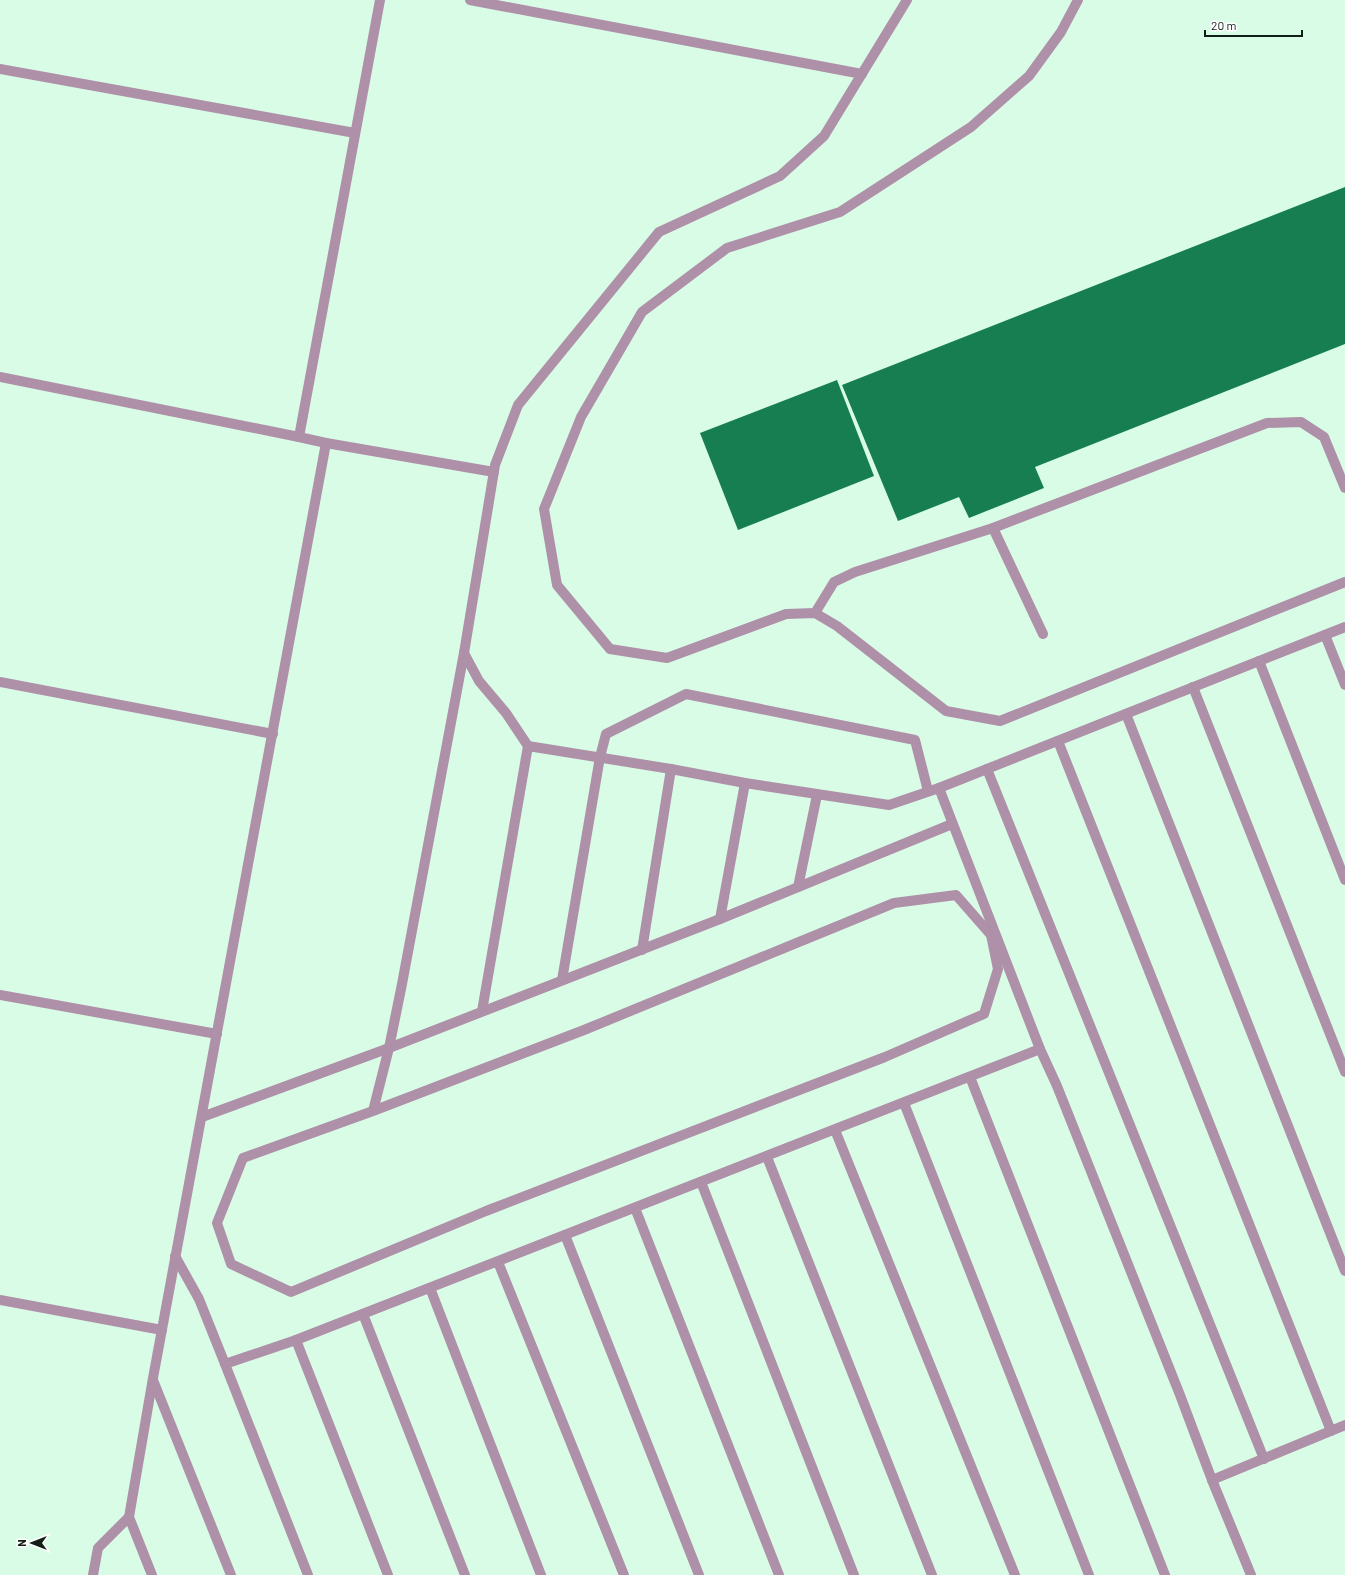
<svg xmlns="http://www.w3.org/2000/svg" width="1345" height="1575" font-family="Barlow,sans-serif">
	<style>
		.building { fill: #167e51 }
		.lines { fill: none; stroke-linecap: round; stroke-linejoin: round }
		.lane { stroke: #af90a9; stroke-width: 10 }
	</style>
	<rect width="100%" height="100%" fill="#d9fce6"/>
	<g class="building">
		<polygon points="1345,187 1345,344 1035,467 1044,488 969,518 959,497 898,521 842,385"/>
		<polygon points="837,380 874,476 738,530 700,433"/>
	</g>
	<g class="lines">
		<g class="lane">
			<polyline points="470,0 862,74"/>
			<polyline points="1078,0 1061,32 1029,76 971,127 840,212 727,248 642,312 581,417 544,509 557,585 610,649 667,658 786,614 815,613 837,626 946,711 1000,721 1345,582"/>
			<polyline points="0,69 355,133"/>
			<polyline points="0,377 299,437"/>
			<polyline points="326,443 494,472"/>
			<polyline points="993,528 1043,634"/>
			<polyline points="815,613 834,582 855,572 993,528 1267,423 1301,422 1324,437 1345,488"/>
			<polyline points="1325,635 1345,685"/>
			<polyline points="464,653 479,681 506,713 528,746 671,769 745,783 889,805 939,788 1345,627"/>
			<polyline points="1259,661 1345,880"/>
			<polyline points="0,682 273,734"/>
			<polyline points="1193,687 1345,1072"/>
			<polyline points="1126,714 1345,1271"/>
			<polyline points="1058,741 1331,1431"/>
			<polyline points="987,769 1264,1459"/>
			<polyline points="939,788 1040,1049 1057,1086 1180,1395 1212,1480 1251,1575"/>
			<polyline points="798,887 817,795"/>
			<polyline points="720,919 745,783"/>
			<polyline points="642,950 671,769"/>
			<polyline points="562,980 600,757 606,734 686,694 915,740 928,791"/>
			<polyline points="0,995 217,1034"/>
			<polyline points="482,1011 528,746"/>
			<polyline points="970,1077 1165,1575"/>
			<polyline points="904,1103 1089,1575"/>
			<polyline points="373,1111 584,1030 894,903 956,895 991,935 998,969 984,1014 885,1057 486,1211 291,1292 231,1264 217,1223 243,1158 373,1111 389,1048 402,984 464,653 495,465 518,405 659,232 780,176 824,136 907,0"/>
			<polyline points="202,1117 389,1048 720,919 952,824"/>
			<polyline points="835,1130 1015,1575"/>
			<polyline points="767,1157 932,1575"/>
			<polyline points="701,1182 854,1575"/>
			<polyline points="635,1208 779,1575"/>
			<polyline points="565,1235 699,1575"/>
			<polyline points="175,1256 199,1299 225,1364 296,1340 1040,1049"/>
			<polyline points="498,1262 624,1575"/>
			<polyline points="430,1288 541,1575"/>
			<polyline points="0,1300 162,1330"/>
			<polyline points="363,1314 465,1575"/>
			<polyline points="296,1340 388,1575"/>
			<polyline points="225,1364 308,1575"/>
			<polyline points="153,1380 231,1575"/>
			<polyline points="1212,1480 1345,1425"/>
			<polyline points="129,1517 152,1575"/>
			<polyline points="93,1575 98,1548 129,1517 153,1378 326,443 299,437 380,0"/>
		</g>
	</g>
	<g transform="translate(32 1543) rotate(270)" stroke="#ffffff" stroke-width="3" paint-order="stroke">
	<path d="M0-3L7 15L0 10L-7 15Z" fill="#121f18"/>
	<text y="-6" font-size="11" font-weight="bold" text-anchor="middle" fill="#121f18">N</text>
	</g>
	<path d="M1205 30v6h97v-6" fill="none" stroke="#121f18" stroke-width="2"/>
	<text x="1211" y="30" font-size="12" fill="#121f18" stroke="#ffffff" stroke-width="3" paint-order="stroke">20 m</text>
</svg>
